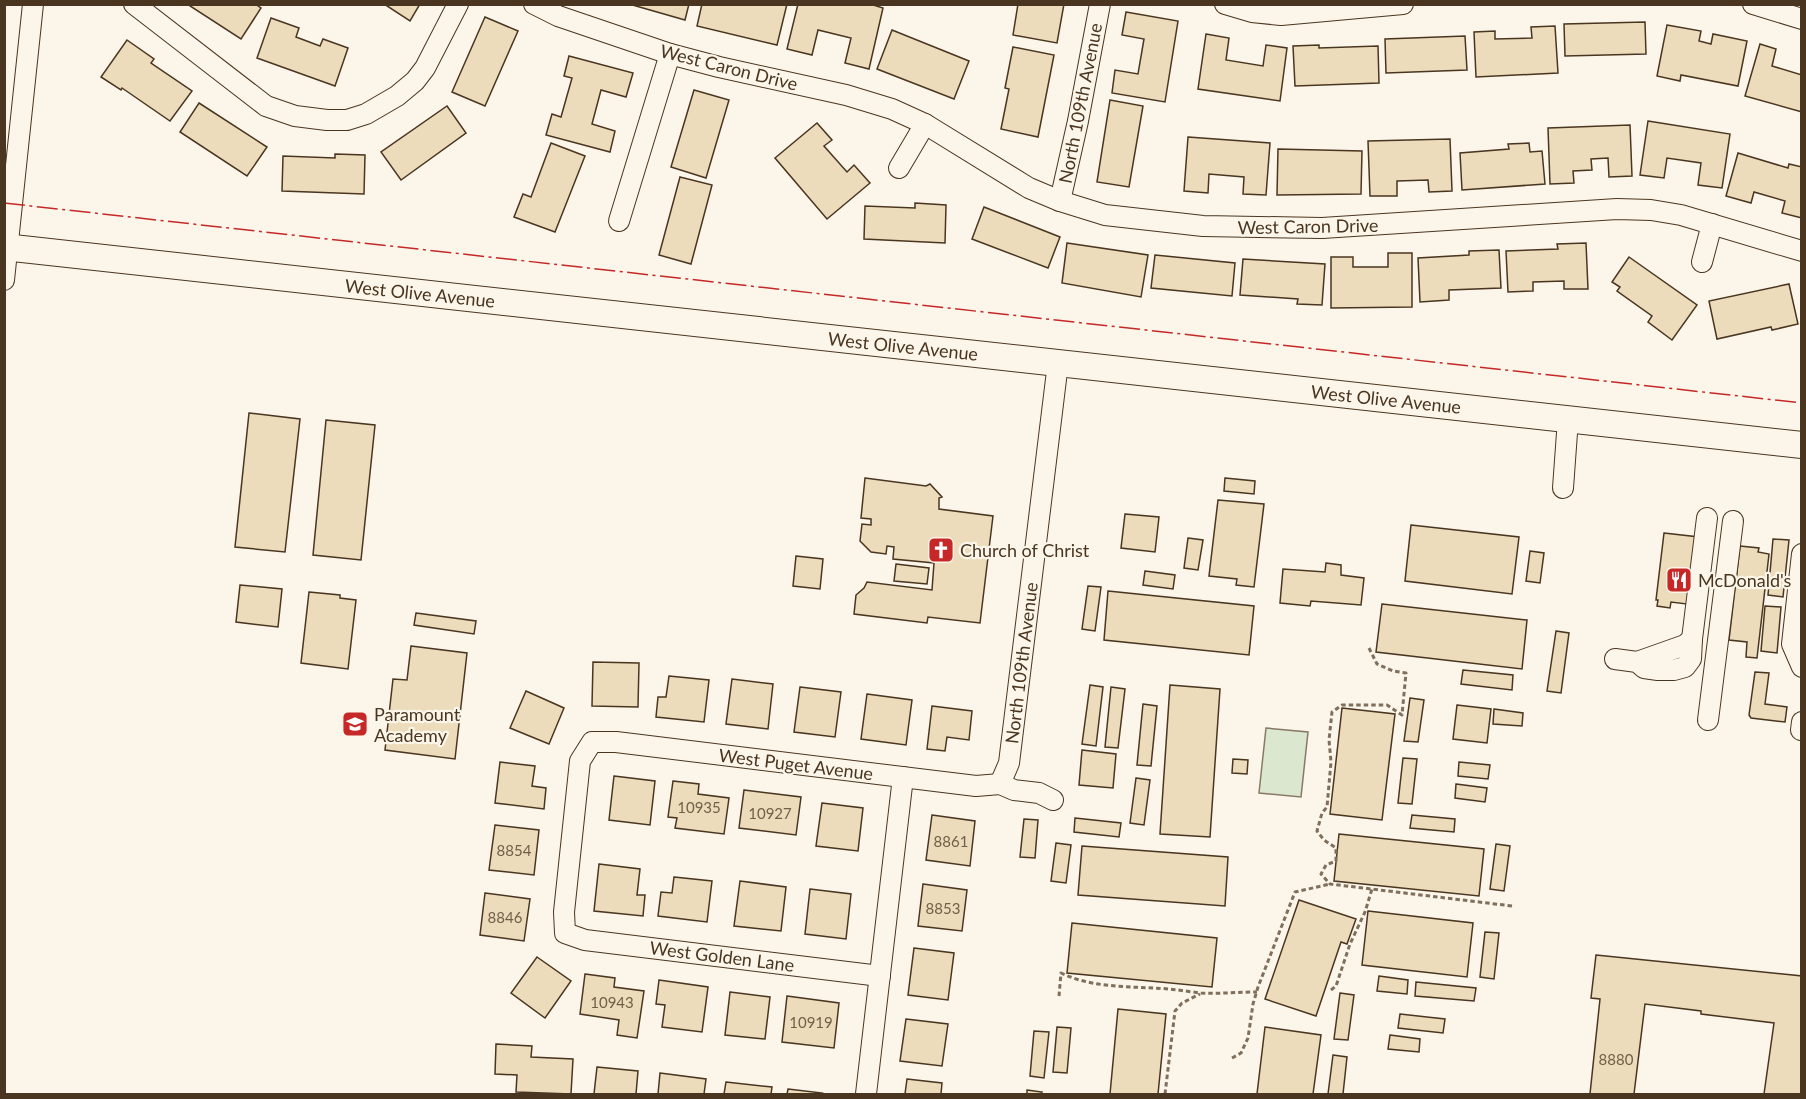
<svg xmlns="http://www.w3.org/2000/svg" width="1806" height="1099" font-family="Lato,sans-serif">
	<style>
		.green { fill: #dce7d0; stroke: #887966; stroke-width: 1.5 }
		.building { fill: #ecdcbc; stroke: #4a3520; stroke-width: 1.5 }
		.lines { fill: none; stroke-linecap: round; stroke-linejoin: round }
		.minor-casing { stroke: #4a3520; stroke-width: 22 }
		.major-casing { stroke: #4a3520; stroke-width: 28 }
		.path { stroke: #7f6f5c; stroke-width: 3; stroke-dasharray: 4.5 3; stroke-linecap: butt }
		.minor { stroke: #fbf6e9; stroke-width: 20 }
		.major { stroke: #fbf6e9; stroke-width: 26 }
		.power { stroke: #c62828; stroke-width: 1.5; stroke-dasharray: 21 4.5 3 4.5; stroke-linecap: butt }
		.labels { text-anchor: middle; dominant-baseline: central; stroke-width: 4.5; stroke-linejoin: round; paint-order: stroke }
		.number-label { font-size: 15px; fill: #725f47 }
		.street-label { font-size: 18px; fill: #4a3520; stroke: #fbf6e9 }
		.poi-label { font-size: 18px; fill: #4a3520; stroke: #fbf6e9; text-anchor: start }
	</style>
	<rect width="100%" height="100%" fill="#fbf6e9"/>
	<polygon class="green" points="1266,728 1308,732 1301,797 1259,793"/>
	<g class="building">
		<polygon points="187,4 255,4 261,8 241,39"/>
		<polygon points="384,4 420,4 410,21"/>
		<polygon points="629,4 689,4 685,20"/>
		<polygon points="702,4 787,4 777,45 697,26"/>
		<polygon points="798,4 870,4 883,8 869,69 845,63 851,38 818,30 812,55 787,49"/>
		<polygon points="1018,4 1064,4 1057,43 1013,35"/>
		<polygon points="1126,12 1178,21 1165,102 1112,93 1115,70 1138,74 1144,39 1122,35"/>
		<polygon points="485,17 518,31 485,106 452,92"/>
		<polygon points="271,18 299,28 296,37 320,46 323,39 348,48 335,86 257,58"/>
		<polygon points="1645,22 1646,54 1565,56 1564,24"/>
		<polygon points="1667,25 1701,31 1699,41 1711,44 1713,34 1747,41 1738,86 1681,75 1680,81 1657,76"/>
		<polygon points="1555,26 1558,73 1476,77 1474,32 1495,31 1495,39 1532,38 1531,27"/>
		<polygon points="892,30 969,61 954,99 877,69"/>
		<polygon points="1206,34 1229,38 1226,60 1263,66 1266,45 1287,48 1280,101 1198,89"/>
		<polygon points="1465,36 1467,70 1386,73 1385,39"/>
		<polygon points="127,40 154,59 151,63 192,91 170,121 122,88 121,90 101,77"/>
		<polygon points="1760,44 1776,49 1772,66 1802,75 1802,112 1745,96"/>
		<polygon points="1319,45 1319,48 1378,46 1379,83 1295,86 1293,46"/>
		<polygon points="1013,47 1054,55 1038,137 1001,129 1009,89 1005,88"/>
		<polygon points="569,56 633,73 626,97 601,90 592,124 615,131 610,152 546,135 552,114 561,117 572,78 564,76"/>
		<polygon points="694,90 729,100 706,178 671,167"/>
		<polygon points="1110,100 1143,106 1129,187 1097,182"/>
		<polygon points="199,103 267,147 247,176 180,132"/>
		<polygon points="447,106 466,133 401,180 381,152"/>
		<polygon points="1648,121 1730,134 1722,188 1698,185 1701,163 1667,158 1664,178 1640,175"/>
		<polygon points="817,123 832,140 824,146 847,172 854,165 870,183 827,219 775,158"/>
		<polygon points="1630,125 1632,176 1609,177 1608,158 1591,159 1592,170 1573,171 1574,183 1550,184 1548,128"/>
		<polygon points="1188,137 1270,143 1266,195 1243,194 1244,177 1209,174 1208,193 1184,191"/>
		<polygon points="1450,139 1452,191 1429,192 1428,180 1397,181 1397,196 1370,196 1368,141"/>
		<polygon points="551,143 585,156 555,232 514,217 523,194 531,197"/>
		<polygon points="1529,143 1530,152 1542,151 1545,184 1462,190 1460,153 1509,149 1508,144"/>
		<polygon points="1278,149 1362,151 1361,194 1277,195"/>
		<polygon points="1738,153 1788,168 1789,164 1802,167 1802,218 1782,213 1785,201 1754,192 1751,203 1726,196"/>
		<polygon points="335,154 365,155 364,194 282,191 283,156 335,158"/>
		<polygon points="680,177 712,185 691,264 659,255"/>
		<polygon points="915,203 946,205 945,243 864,239 865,206 915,208"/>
		<polygon points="984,207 1060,237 1048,268 972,239"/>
		<polygon points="1067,243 1148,255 1141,297 1062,283"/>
		<polygon points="1586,243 1588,289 1564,289 1564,281 1533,282 1533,291 1508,292 1506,251 1558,249 1557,244"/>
		<polygon points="1499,250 1501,288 1449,290 1449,300 1420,302 1418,258 1469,255 1469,251"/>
		<polygon points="1388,253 1412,253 1412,307 1331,308 1331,257 1353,257 1353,267 1388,267"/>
		<polygon points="1155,255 1235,263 1232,296 1151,288"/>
		<polygon points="1629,257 1697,305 1672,340 1648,322 1652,316 1617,291 1620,287 1612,282"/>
		<polygon points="1243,259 1325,264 1322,305 1297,304 1298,299 1240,295"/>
		<polygon points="1789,284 1798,324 1772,330 1771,327 1717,339 1709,301"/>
		<polygon points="249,413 300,419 285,552 235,547"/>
		<polygon points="326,420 375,425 361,560 313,555"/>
		<polygon points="865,478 926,486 930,484 942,497 939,498 939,509 993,516 980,623 928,617 927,623 854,614 856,595 864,588 867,582 932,590 934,563 893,559 894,547 887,546 886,554 871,552 860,541 862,524 871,525 871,519 861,518"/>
		<polygon points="1225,478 1255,481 1254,494 1224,491"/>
		<polygon points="1218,500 1264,504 1254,587 1236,585 1237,579 1209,576"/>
		<polygon points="1125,514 1159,517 1155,552 1121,548"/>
		<polygon points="1411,525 1519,537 1512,594 1405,581"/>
		<polygon points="1664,533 1699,537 1695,605 1671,602 1670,608 1657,606 1658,600 1656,600"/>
		<polygon points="1188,538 1203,540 1198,570 1184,568"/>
		<polygon points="1773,539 1789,540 1783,597 1768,595"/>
		<polygon points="1740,546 1759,548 1758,552 1769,554 1757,658 1746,657 1747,642 1729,640"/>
		<polygon points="1530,551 1544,553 1540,583 1526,581"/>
		<polygon points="796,556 823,559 820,589 793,586"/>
		<polygon points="1326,563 1341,565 1341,575 1364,578 1361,605 1311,601 1310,606 1280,603 1283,569 1325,572"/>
		<polygon points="896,564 929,568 927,584 894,581"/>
		<polygon points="1145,571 1175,575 1173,589 1143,585"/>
		<polygon points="240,585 282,589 278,627 236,622"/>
		<polygon points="1088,586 1101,587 1095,631 1082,629"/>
		<polygon points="1108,591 1254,606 1249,655 1104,640"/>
		<polygon points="309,592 340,595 340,598 356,600 348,669 301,663"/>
		<polygon points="1382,604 1527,620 1522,669 1376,652"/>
		<polygon points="1765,606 1781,607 1777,653 1761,651"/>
		<polygon points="416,613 476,621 474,634 414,625"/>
		<polygon points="1556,631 1569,633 1561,693 1547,691"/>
		<polygon points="411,646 467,653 455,759 385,750 393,679 407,680"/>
		<polygon points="593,662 639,663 638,707 592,706"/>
		<polygon points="1463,670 1513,675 1512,690 1461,684"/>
		<polygon points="1755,672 1769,673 1765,704 1787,707 1785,722 1751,718 1749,715"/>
		<polygon points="669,676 709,680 704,722 656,717 658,697 666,697"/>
		<polygon points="732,679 773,684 768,729 726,724"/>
		<polygon points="1090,685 1103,687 1096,746 1082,744"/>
		<polygon points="1170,685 1220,689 1210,837 1160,834"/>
		<polygon points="800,687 841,692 835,737 794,732"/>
		<polygon points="1111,687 1125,689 1118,748 1105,747"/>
		<polygon points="526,691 564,708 549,744 510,728"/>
		<polygon points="867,694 912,700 906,745 861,739"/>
		<polygon points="1410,698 1424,700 1418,742 1404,741"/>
		<polygon points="1143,704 1157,706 1151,766 1137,765"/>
		<polygon points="1457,705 1491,709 1487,743 1453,739"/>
		<polygon points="932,706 972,711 969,740 947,737 945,751 927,749"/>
		<polygon points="1342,708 1395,714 1382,820 1330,814"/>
		<polygon points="1494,709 1523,713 1522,726 1493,724"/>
		<polygon points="1082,750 1116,754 1113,788 1079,785"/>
		<polygon points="1403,758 1417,759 1412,804 1398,803"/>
		<polygon points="1233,759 1248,760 1247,774 1232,773"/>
		<polygon points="500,762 535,766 532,786 546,788 544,809 495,803"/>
		<polygon points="1459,762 1490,765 1488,779 1458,776"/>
		<polygon points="614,776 655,781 650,825 609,820"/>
		<polygon points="1136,778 1150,780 1144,825 1130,823"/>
		<polygon points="673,781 699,784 698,794 729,798 724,834 675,828 677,818 668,817"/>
		<polygon points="1456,784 1487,788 1485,802 1455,798"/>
		<polygon points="744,790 801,797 796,835 739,828"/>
		<polygon points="822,803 863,808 858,851 816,846"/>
		<polygon points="932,815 975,821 970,866 926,860"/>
		<polygon points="1412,815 1455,819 1454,832 1410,828"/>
		<polygon points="1075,818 1121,823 1119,837 1074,832"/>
		<polygon points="1024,819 1038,820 1035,858 1020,857"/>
		<polygon points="495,825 539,830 534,875 489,870"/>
		<polygon points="1339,834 1484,849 1479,896 1334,881"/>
		<polygon points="1056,843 1071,845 1066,883 1051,881"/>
		<polygon points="1496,844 1510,846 1504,891 1490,889"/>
		<polygon points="1082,846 1228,857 1225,906 1078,895"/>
		<polygon points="599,864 640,869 637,895 645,895 643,916 594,911"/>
		<polygon points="674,877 712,881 707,922 658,916 661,892 672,893"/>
		<polygon points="740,881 786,887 781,931 734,926"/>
		<polygon points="923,884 967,890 962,931 918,926"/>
		<polygon points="810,889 851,894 846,939 805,934"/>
		<polygon points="485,893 530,899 524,941 480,935"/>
		<polygon points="1299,900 1356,919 1347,944 1341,942 1316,1016 1265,999"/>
		<polygon points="1368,911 1473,923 1467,977 1362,965"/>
		<polygon points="1072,923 1217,938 1212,987 1067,973"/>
		<polygon points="1485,932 1499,933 1494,979 1480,977"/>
		<polygon points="914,948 954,953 948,1000 908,995"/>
		<polygon points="1596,955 1802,976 1802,1094 1764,1094 1774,1023 1701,1014 1701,1011 1645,1004 1634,1094 1590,1094 1600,999 1591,998"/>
		<polygon points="537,957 571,981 545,1018 511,993"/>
		<polygon points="585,974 615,978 614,987 644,991 637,1038 617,1035 619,1020 580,1014"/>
		<polygon points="1379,976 1408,980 1407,994 1377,991"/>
		<polygon points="659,980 708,987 702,1032 662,1027 665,1005 656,1004"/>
		<polygon points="1416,982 1476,988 1474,1001 1415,996"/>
		<polygon points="730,992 770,997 765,1039 725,1035"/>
		<polygon points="1340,993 1354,995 1348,1040 1334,1039"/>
		<polygon points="787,996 839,1003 834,1048 782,1042"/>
		<polygon points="1118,1009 1166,1014 1158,1094 1110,1094"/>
		<polygon points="1400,1014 1445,1019 1443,1033 1398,1028"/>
		<polygon points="906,1019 948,1024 942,1066 900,1061"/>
		<polygon points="1057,1027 1071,1028 1067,1073 1053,1072"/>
		<polygon points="1265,1027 1321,1035 1313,1094 1257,1094"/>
		<polygon points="1034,1031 1049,1032 1044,1078 1030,1076"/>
		<polygon points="1390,1035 1420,1039 1419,1052 1388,1049"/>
		<polygon points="496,1044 532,1046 531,1057 573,1059 571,1094 516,1092 517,1075 495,1074"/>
		<polygon points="1333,1055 1347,1057 1343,1094 1328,1094"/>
		<polygon points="597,1067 638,1071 636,1094 594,1094"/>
		<polygon points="660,1073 706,1079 704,1094 658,1094"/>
		<polygon points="907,1079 942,1083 941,1094 905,1094"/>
		<polygon points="726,1082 772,1087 771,1094 724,1094"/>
		<polygon points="788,1089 822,1093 821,1094 787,1094"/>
		<polygon points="1027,1090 1042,1092 1041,1094 1027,1094"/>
	</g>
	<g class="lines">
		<defs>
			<g id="minor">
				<polyline points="134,4 266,106 295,116 327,120 347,120 366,114 397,96 415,81 425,68 458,4"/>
				<polyline points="534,4 558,16 670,54 719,67 846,95 892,109 925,124 1029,188 1060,201 1105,215 1203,226 1322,228 1617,209 1651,210 1681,215 1802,251"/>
				<polyline points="1225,4 1252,12 1281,15 1403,4"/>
				<polyline points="1753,4 1802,19"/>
				<polyline points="899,168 925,124"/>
				<polyline points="1060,201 1078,121 1100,4"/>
				<polyline points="619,221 670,54"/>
				<polyline points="1702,262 1712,224"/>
				<polyline points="4,280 33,4"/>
				<polyline points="1563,488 1568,419"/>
				<polyline points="1802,554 1792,644 1802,667"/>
				<polyline points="1615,659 1637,662 1644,668 1658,670 1674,670 1685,667 1691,659 1692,639 1707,518"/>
				<polyline points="1637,662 1685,645 1692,639"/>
				<polyline points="1708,720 1733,521"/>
				<polyline points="1801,730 1802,722"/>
				<polyline points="1000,784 1009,763 1058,363"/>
				<polyline points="880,976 585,940 565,933 564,912 580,761 592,742 616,742 976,786 1000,784 1014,790 1039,793 1053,800"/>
				<polyline points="866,1094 903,777"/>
			</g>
			<polyline id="major" points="4,247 1802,445"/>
		</defs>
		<use href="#minor" class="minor-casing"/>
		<use href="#major" class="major-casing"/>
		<g class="path">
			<polyline points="1369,648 1377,664 1393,671 1406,673 1402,715 1387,705 1342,705 1332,712 1329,740 1331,762 1327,807 1322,813 1317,831 1324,840 1336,848 1336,861 1326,865 1321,874 1330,884 1512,906"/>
			<polyline points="1331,990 1336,986 1350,944 1365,912 1372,889"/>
			<path d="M1059 996 1061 973C1094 989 1133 986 1169 989 1180 990 1191 992 1201 993 1220 994 1238 992 1257 992"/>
			<polyline points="1232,1058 1241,1053 1248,1038 1253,1004 1258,987 1295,892 1330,884"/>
			<polyline points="1165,1094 1175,1011 1182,1003 1200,994"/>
		</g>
		<use href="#minor" class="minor"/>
		<use href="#major" class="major"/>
		<polyline class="power" points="4,203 1802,403"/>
	</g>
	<defs>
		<symbol id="church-square" viewBox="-11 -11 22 22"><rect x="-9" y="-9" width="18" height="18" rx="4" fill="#c62828" stroke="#fbf6e9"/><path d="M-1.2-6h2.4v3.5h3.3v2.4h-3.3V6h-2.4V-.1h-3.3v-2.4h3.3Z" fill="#fff"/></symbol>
		<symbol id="restaurant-square" viewBox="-11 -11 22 22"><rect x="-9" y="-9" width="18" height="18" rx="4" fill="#c62828" stroke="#fbf6e9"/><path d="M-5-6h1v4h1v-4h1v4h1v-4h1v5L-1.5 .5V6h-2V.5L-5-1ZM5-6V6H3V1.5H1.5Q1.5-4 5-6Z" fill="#fff"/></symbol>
		<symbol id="school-square" viewBox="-11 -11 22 22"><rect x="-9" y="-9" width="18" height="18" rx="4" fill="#c62828" stroke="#fbf6e9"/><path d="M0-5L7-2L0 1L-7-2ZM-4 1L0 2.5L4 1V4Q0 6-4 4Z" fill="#fff"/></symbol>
	</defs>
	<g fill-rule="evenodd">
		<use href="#church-square" x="926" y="535" width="30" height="30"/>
		<use href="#restaurant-square" x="1664" y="565" width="30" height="30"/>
		<use href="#school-square" x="340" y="709" width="30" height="30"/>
	</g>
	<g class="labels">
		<g class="number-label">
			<text x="699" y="807">10935</text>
			<text x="770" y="813">10927</text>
			<text x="951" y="841">8861</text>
			<text x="514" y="850">8854</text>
			<text x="943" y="908">8853</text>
			<text x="505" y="917">8846</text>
			<text x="612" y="1002">10943</text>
			<text x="811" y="1022">10919</text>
			<text x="1616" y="1059">8880</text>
		</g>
		<g class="street-label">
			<text transform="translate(729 67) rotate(14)">West Caron Drive</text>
			<text transform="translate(1080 103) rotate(-79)">North 109th Avenue</text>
			<text transform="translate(1308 226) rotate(-1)">West Caron Drive</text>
			<text transform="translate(420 293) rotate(6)">West Olive Avenue</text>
			<text transform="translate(903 346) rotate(6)">West Olive Avenue</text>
			<text transform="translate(1386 399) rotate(6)">West Olive Avenue</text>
			<text transform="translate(1021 663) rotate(-83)">North 109th Avenue</text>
			<text transform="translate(796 764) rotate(7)">West Puget Avenue</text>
			<text transform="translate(722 956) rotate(7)">West Golden Lane</text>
		</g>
		<g class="poi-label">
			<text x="960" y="550">Church of Christ</text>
			<text x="1698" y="580">McDonald's</text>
			<text x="374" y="714">Paramount<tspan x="374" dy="21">Academy</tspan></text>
		</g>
	</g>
	<rect width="1806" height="1099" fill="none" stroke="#4a3520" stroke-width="12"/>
</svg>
